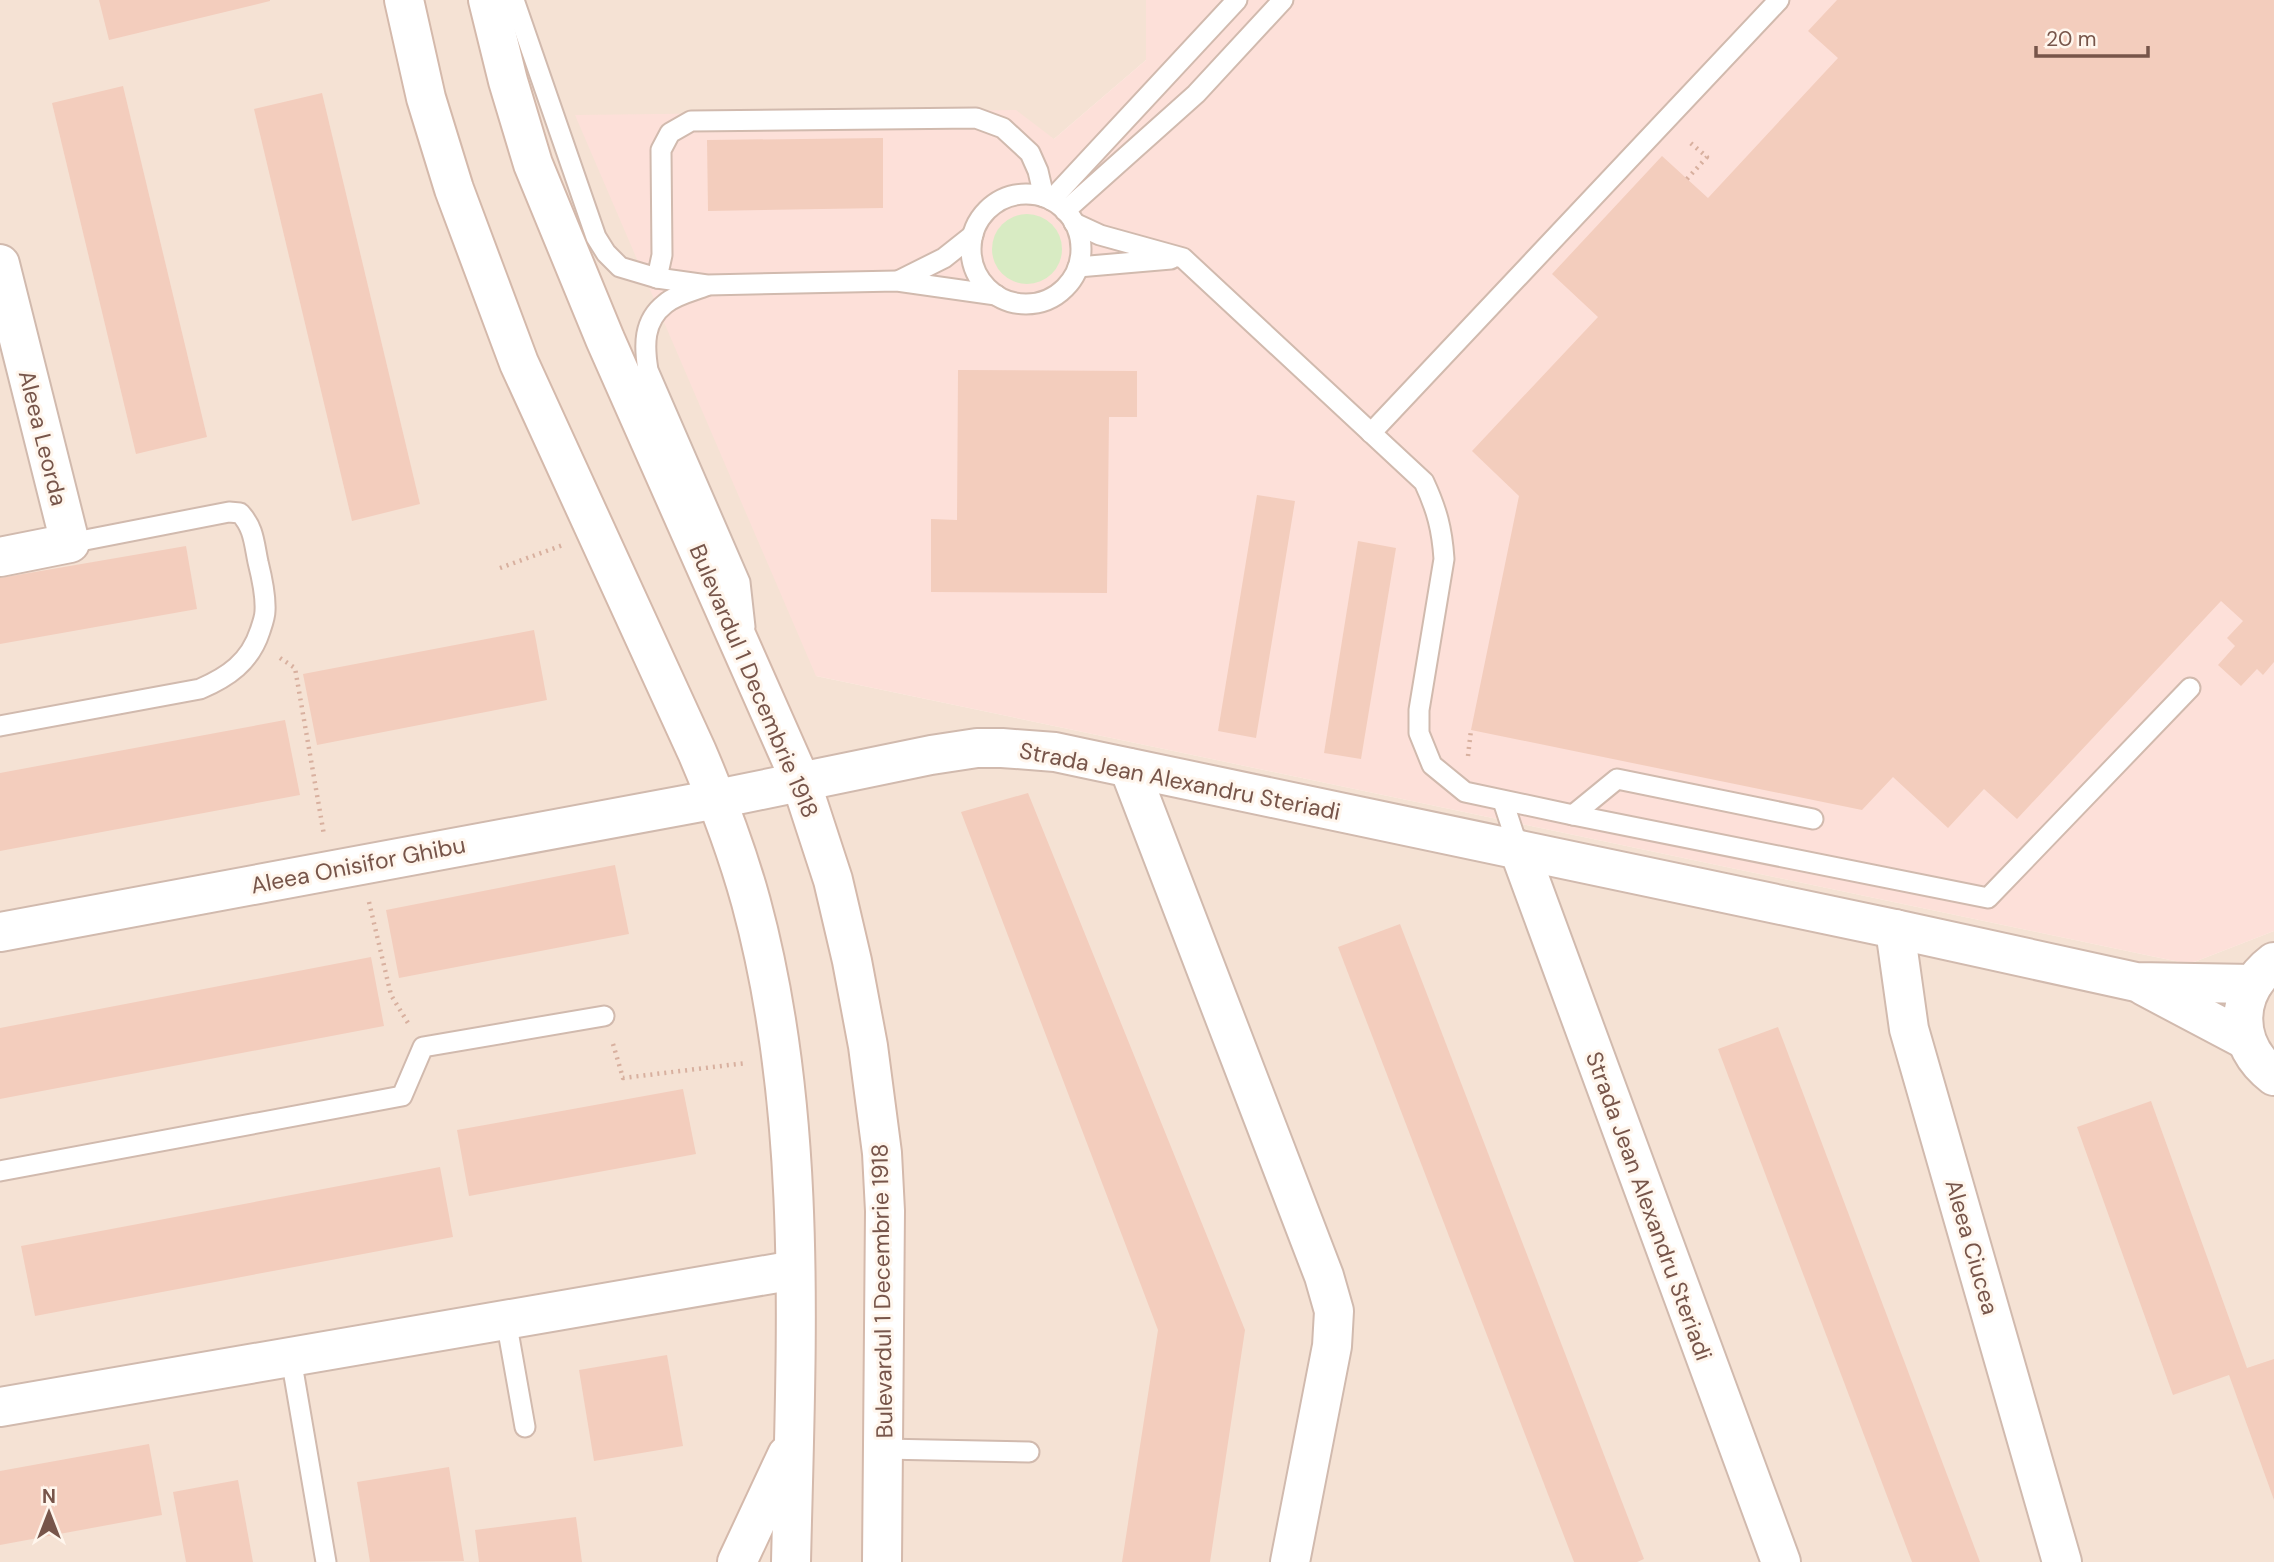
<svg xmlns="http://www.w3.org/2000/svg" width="2274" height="1562" font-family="'DM Sans',sans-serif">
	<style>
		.residential { fill: #f5e2d4 }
		.commercial { fill: #fde0d9 }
		.green { fill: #d8ebc3 }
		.building { fill: #f3cdbd }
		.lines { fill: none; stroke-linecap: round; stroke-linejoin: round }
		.lane-casing { stroke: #d1baae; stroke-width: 23 }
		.street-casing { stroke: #d1baae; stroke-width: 42 }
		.secondary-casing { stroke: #d4b9ab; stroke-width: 42 }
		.path { stroke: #d8b09f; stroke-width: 4.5; stroke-dasharray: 2 5; stroke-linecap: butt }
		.lane { stroke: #fff; stroke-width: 19 }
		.street { stroke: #fff; stroke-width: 38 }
		.secondary { stroke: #fff; stroke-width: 38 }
		.labels { text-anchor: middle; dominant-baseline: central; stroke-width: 6; stroke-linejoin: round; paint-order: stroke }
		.street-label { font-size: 23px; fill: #77554a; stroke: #fff6ed }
	</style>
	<rect width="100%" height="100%" fill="#fdf2e6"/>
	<polygon class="residential" points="0,0 1146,0 1146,60 1054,139 816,676 2189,964 2274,931 2274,1562 0,1562"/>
	<polygon class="commercial" points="1146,0 2274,0 2274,931 2189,964 816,676 575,115 1016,110 1054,139 1146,60"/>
	<circle class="green" cx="1027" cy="249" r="35"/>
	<g class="building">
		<polygon points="99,0 270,0 270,1 109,40"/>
		<polygon points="1837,0 2274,0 2274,662 2263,675 2257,669 2241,686 2218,665 2235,646 2227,638 2243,621 2221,601 2017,819 1984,789 1948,828 1893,777 1862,810 1471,730 1519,496 1472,451 1598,317 1552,274 1662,156 1708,198 1838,58 1808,31"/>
		<polygon points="123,86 207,437 136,454 52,103"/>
		<polygon points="322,93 420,504 352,521 254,109"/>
		<polygon points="883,138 883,208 708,211 707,140"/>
		<polygon points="958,370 1137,371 1137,417 1109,417 1107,593 931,592 931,519 957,520"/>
		<polygon points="1257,495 1295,501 1256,738 1218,731"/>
		<polygon points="1358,541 1396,548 1361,759 1324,753"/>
		<polygon points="186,546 197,609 0,644 0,578"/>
		<polygon points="534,630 547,700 317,745 303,674"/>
		<polygon points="285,720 300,795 0,851 0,773"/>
		<polygon points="1028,793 1245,1330 1210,1562 1122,1562 1158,1330 961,812"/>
		<polygon points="615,865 629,934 399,978 386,910"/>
		<polygon points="1400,924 1644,1559 1637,1562 1574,1562 1338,947"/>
		<polygon points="371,957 384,1026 0,1099 0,1028"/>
		<polygon points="1778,1027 1980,1562 1912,1562 1718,1049"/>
		<polygon points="683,1089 696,1154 469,1196 457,1130"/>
		<polygon points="2151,1101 2247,1368 2274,1359 2274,1500 2229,1375 2173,1395 2077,1127"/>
		<polygon points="440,1167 453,1237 35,1316 21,1246"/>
		<polygon points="667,1355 683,1446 594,1461 579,1370"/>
		<polygon points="149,1444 162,1515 0,1545 0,1471"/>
		<polygon points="449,1467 464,1561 370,1562 357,1482"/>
		<polygon points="238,1480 253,1562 186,1562 173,1492"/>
		<polygon points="576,1517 582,1562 479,1562 475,1530"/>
	</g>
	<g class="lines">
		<defs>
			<g id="lane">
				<polyline points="514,0 596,237 606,253 620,267 657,278 707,285 897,281 996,295"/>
				<circle cx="1026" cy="249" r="55"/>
				<polyline points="1051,200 1237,0"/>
				<polyline points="1065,211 1196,94 1283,0"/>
				<path d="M1074 223 1100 235 1183 258 1424 482C1437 510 1442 529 1444 559L1419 710V733L1432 765 1465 792 1573 815 1617 779 1813 819"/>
				<polyline points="1078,267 1171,259"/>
				<polyline points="657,278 662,255 661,150 670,133 691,121 976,118 1003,128 1030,153 1038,171 1044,197"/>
				<polyline points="900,280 944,258 973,235"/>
				<path d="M706 286C693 291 675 295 665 304 643 321 644 346 648 370L740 582 745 627"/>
				<polyline points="1371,433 1779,0"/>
				<path d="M0 726 200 689C228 677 250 662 260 631 262 625 265 617 265 611 266 595 262 578 258 562 254 543 254 528 240 513L229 512 70 543"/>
				<polyline points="1503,801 1519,850"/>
				<polyline points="1573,815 1988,898 2190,688"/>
				<polyline points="0,1171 402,1096 423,1047 604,1016"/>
				<polyline points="506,1320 525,1427"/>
				<polyline points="291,1358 326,1562"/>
				<polyline points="884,1449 1029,1452"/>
			</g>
			<g id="street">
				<polyline points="0,264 70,543 0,557"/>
				<polyline points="1129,768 1324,1276 1334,1311 1332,1346 1290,1562"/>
				<polyline points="1519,850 1781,1562"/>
				<polyline points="1895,929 1909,1029 2062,1562"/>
				<polyline points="0,932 717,799 931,755 977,748 1002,748 1055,752 1083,758 1895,929 2136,982 2253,984"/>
				<path d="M2274 962C2233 993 2233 1045 2274 1076"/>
				<polyline points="2144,986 2246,1040"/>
				<polyline points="0,1407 795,1270"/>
			</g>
			<g id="secondary">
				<path d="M404 0 426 98 454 189 519 363 697 752C718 801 737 851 751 902 809 1116 796 1342 791 1562"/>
				<polyline points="488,0 508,81 533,164 605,339 801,782 833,880 852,961 868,1046 882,1153 885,1211 882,1562"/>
				<polyline points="737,1562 787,1455"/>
			</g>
		</defs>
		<use href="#lane" class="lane-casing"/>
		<use href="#street" class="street-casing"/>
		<use href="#secondary" class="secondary-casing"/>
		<g class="path">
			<polyline points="1687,179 1707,157 1687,140"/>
			<polyline points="500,568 563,545"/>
			<polyline points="280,658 295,668 324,835"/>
			<polyline points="1468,756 1471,730"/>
			<polyline points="369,902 391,995 408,1023"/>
			<polyline points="613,1044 623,1078 746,1063"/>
		</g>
		<use href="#lane" class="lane"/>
		<use href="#street" class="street"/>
		<use href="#secondary" class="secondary"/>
	</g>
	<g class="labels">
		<g class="street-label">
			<text transform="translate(43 438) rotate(76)">Aleea Leorda</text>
			<text transform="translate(754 681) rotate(67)">Bulevardul 1 Decembrie 1918</text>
			<text transform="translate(1180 781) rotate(11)">Strada Jean Alexandru Steriadi</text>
			<text transform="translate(358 865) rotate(-11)">Aleea Onisifor Ghibu</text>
			<text transform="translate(1649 1206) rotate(70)">Strada Jean Alexandru Steriadi</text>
			<text transform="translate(1972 1247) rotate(74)">Aleea Ciucea</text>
			<text transform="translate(882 1291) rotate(-91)">Bulevardul 1 Decembrie 1918</text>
		</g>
	</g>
	<g transform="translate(49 1513)" stroke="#fff6ed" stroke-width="5" paint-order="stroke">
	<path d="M0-5L12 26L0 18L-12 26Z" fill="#77554a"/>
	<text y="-10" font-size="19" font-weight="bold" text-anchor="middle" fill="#77554a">N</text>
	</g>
	<path d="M2036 46v10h112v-10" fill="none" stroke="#77554a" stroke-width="3.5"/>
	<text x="2046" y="46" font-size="21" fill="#77554a" stroke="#fff6ed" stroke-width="5" paint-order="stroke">20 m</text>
</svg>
